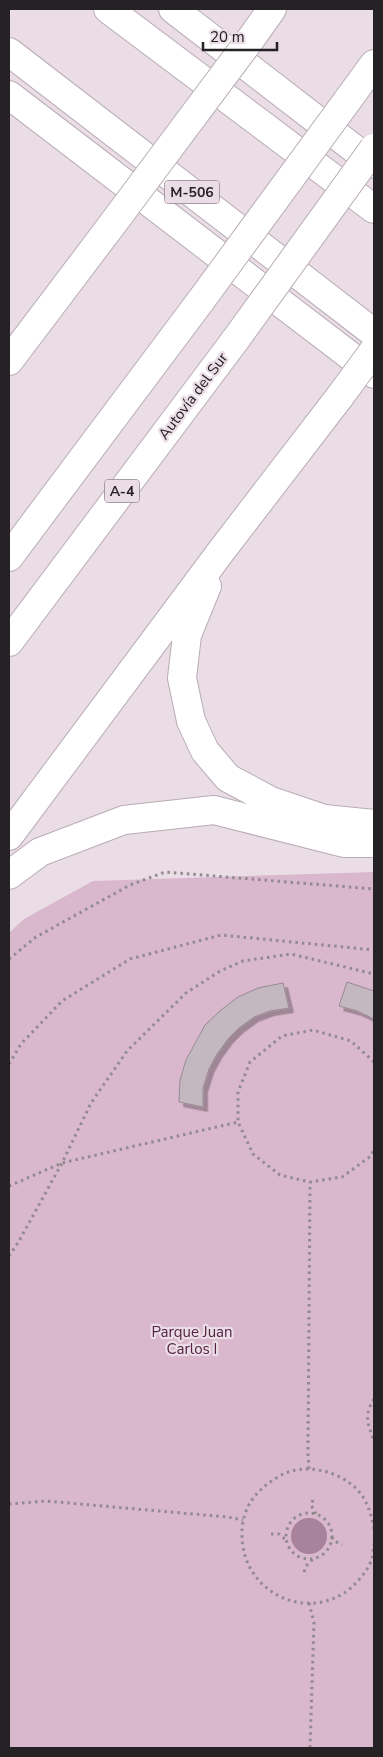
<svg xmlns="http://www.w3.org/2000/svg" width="383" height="1757" font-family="'Nunito Sans',sans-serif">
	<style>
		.green { fill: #d9b7cc }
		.water { fill: #a9829b }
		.building { fill: #c4b8c0; stroke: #978b92; filter: url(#shadow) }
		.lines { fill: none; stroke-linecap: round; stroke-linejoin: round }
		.motorway-casing { stroke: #b9adb5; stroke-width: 30 }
		.path { stroke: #938a90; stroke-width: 3; stroke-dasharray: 2.5 4; stroke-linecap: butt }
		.motorway { stroke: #fff; stroke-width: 28 }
		.motorway-bridge-casing { stroke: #b9adb5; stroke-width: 30; stroke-linecap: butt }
		.motorway-bridge { stroke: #fff; stroke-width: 28 }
		.labels { text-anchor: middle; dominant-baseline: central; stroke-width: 4.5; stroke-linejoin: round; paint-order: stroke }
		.shield { fill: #eadde5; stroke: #60595e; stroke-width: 1 }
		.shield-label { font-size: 14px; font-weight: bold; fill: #252124 }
		.street-label { font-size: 15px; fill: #252124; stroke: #eadde5 }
		.park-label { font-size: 15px; fill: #552346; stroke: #eadde5 }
	</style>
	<defs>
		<filter id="shadow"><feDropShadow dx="4.5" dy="4.5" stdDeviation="0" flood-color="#0004"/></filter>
	</defs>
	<rect width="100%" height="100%" fill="#eadde5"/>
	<polygon class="green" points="374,872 374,1748 9,1748 9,933 24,919 93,881"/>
	<circle class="water" cx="309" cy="1536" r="18"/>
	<g class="building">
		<polygon points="347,982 374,991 374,1019 357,1011 339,1006"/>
		<polygon points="283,983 289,1008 270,1011 254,1017 239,1028 228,1039 217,1054 209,1069 203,1088 203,1107 179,1102 180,1080 186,1060 205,1025 221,1010 238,997 258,988"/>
	</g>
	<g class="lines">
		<defs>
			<g id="motorway">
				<polyline points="108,9 374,209"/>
				<polyline points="173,9 374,164"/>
				<polyline points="250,40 272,9"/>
				<polyline points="9,52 374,333"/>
				<polyline points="9,95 374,374"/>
				<polyline points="347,101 374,64"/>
				<polyline points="9,361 111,226"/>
				<polyline points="9,557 202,299"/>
				<polyline points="207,586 187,635 182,678 191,721 205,751 228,778 271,801 324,819 374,824"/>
				<polyline points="9,642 236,339"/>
				<polyline points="9,836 222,550 341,395"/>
				<polyline points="9,875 40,852 124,820 214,810 344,843 374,843"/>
			</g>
		</defs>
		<use href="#motorway" class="motorway-casing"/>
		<g class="path">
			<polyline points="9,959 36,937 130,885 165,872 374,889"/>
			<polyline points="374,1062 351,1041 313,1030 282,1036 250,1062 238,1092 238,1122 253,1154 280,1175 310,1182 342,1177 371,1156 374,1149"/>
			<polyline points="9,1064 21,1044 62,1001 130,959 221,935 374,950"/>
			<polyline points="9,1186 62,1163 238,1122"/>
			<polyline points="9,1256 19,1241 62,1163 91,1103 127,1051 186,993 220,971 243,961 291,954 374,974"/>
			<path d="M374 1399C364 1415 367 1423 374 1440"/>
			<polyline points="309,1469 308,1453 310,1182"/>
			<polyline points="313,1500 311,1505 316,1514"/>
			<polyline points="9,1504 46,1501 227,1517 243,1520"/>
			<circle cx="309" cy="1536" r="23"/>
			<path d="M374 1529C372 1517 369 1507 363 1497 347 1472 304 1460 278 1477 256 1490 242 1507 242 1534 241 1592 308 1625 352 1587 360 1579 368 1570 372 1559 373 1555 373 1549 374 1544"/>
			<polyline points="271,1534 279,1534 286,1540"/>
			<polyline points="332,1537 333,1540 342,1545"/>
			<polyline points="304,1572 306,1566 314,1558"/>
			<polyline points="309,1603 314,1622 310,1748"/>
		</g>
		<use href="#motorway" class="motorway"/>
		<defs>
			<g id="motorway-bridge">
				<polyline points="111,226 250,40"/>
				<polyline points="202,299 347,101"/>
				<polyline points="236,339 374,148"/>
				<polyline points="341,395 374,350"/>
			</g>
		</defs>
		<use href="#motorway-bridge" class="motorway-bridge-casing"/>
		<use href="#motorway-bridge" class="motorway-bridge"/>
	</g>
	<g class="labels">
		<g class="shield">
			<rect x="164.5" y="180.5" width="55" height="23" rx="4"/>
			<rect x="104.5" y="479.5" width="35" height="23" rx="4"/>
		</g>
		<g class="shield-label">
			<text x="192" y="192">M-506</text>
			<text x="122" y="491">A-4</text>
		</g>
		<g class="street-label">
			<text transform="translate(193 396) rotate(-53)">Autovía del Sur</text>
		</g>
		<g class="park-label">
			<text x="192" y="1332">Parque Juan<tspan x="192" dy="17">Carlos I</tspan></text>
		</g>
	</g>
	<rect width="383" height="1757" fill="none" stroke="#252124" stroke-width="20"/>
	<path d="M203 42v8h74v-8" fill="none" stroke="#252124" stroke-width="2.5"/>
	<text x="210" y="42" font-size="15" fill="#252124" stroke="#eadde5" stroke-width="4" paint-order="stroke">20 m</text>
</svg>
